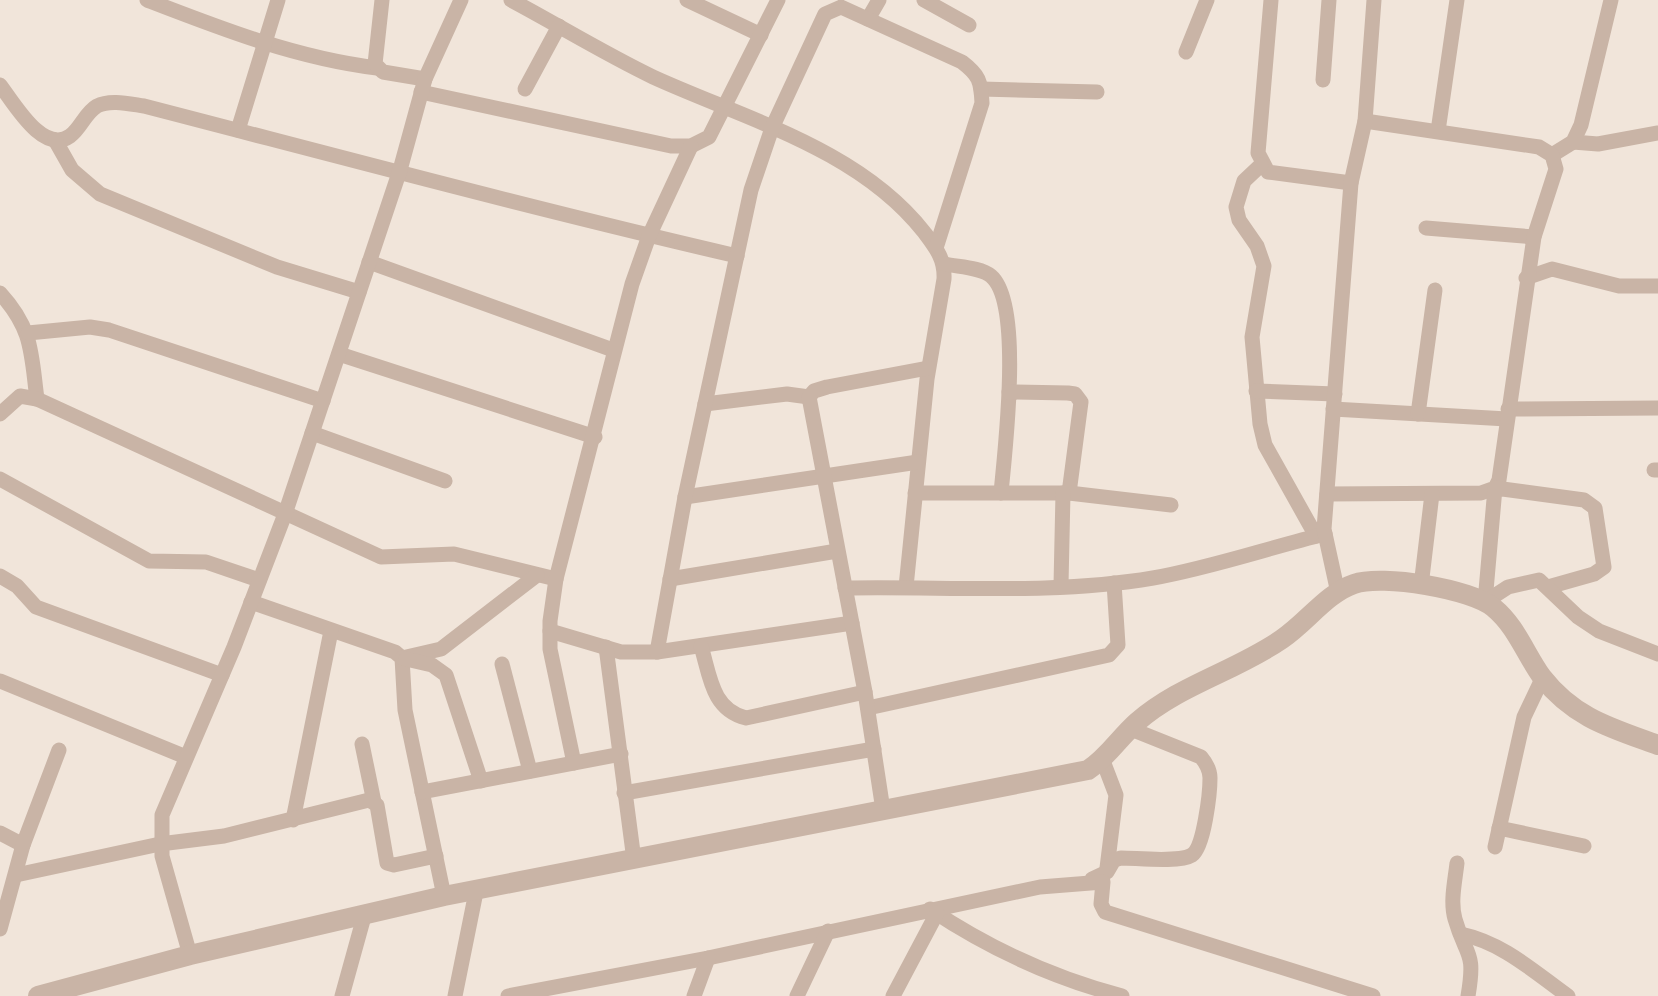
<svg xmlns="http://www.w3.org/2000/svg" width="1658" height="996" font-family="Barlow,sans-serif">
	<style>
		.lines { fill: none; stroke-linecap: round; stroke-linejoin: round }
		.minor { stroke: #c9b4a6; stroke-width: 15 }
		.tertiary { stroke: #c9b4a6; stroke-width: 20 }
	</style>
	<rect width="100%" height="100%" fill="#f1e5da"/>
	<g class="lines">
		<g class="minor">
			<path d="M147 0C222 29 296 58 377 68"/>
			<polyline points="382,0 375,64 383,72 425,79"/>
			<path d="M511 0C558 25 605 54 653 77 745 119 859 149 924 232 936 248 945 259 944 279L927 379 906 587"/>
			<polyline points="687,0 761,35"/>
			<polyline points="924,0 969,25"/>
			<polyline points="1271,0 1258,153 1268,172 1351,183"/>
			<polyline points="868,19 879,0"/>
			<polyline points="1186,52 1207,0"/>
			<polyline points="1323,80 1329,0"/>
			<path d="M0 85C14 103 43 155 70 136 81 128 85 113 97 106 110 99 130 104 144 106 341 157 538 210 737 256"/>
			<polyline points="525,89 559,26"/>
			<polyline points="981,89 1097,92"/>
			<polyline points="421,92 671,146 691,146 709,137 778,0"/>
			<polyline points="238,130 278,0"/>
			<polyline points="1438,131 1457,0"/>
			<polyline points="55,140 72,170 100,194 277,267 359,292"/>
			<polyline points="1573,142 1598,144 1658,133"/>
			<polyline points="1552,155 1573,142 1581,125 1611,0"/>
			<polyline points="1261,165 1244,181 1236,207 1239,220 1257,246 1264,266 1252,337 1260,424 1265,445 1316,536"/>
			<polyline points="1426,228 1534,237"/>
			<polyline points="369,262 613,350"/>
			<path d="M945 264C958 267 980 267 991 276 1023 303 1005 449 1001 493"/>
			<polyline points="1526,278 1552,269 1619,286 1658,286"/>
			<path d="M0 293C33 329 31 353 37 399"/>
			<polyline points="28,333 90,327 109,330 323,401"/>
			<polyline points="339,354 595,437"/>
			<polyline points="1256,391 1335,394"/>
			<polyline points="1009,392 1068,393 1075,394 1081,402 1069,493"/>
			<polyline points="705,404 787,394 809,397"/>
			<polyline points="1333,409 1507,419"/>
			<polyline points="1508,409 1658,408"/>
			<polyline points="0,414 20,396 37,399 381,557 454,554 556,579"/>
			<polyline points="1418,414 1435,290"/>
			<polyline points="312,433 445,481"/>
			<polyline points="1654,470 1658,470"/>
			<polyline points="0,479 149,561 206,562 259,580"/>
			<polyline points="915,493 1069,493 1171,505"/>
			<polyline points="1327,494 1481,493 1495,488 1499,480 1534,237 1556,169 1552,155 1539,147 1365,121"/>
			<polyline points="685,497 918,462"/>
			<polyline points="0,576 17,586 36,607 222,675"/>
			<polyline points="670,579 837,551"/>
			<polyline points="1061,585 1063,493"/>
			<polyline points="1421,586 1432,494"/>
			<path d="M845 588C946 586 1052 595 1153 578 1210 568 1268 548 1325 534"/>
			<polyline points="1338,593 1324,529 1351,183 1365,121 1374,0"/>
			<polyline points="251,602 395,652 402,658 405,710 444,896"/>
			<polyline points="1485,602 1495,488 1584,500 1595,508 1604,567 1594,574 1548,587"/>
			<polyline points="1485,602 1508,587 1539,580 1578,617 1599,631 1658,654"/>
			<polyline points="550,631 621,652 657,652 852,623"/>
			<path d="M701 646C710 676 712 710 746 718L865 692"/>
			<polyline points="606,647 634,860"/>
			<path d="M657 652 685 497 751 190 772 128 825 14 841 7 962 62C979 75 981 81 982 103L936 248"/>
			<polyline points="402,658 441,649 537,575"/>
			<polyline points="406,659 432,665 446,675 481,781"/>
			<polyline points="502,664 530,771"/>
			<polyline points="0,681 186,757"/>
			<polyline points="868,708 1109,655 1118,645 1114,583"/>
			<polyline points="362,744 374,802"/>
			<polyline points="1103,761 1116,795 1107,868"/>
			<polyline points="574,763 550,649 550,621 556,579 632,284 649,236 691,146"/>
			<polyline points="422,792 621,754"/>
			<polyline points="624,793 874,749"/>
			<polyline points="883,810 865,692 809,397 814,391 827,387 928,368"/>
			<polyline points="293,820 331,631"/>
			<polyline points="1499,828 1584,846"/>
			<polyline points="0,833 23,845"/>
			<polyline points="1495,847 1524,717 1543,677"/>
			<path d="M1457 863C1455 881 1450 902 1455 919 1466 958 1476 949 1468 996"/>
			<polyline points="16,875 160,844 224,836 369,800 377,805 387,863 394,865 436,856"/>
			<path d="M1092 879 1107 872 1114 860 1121 858C1137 858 1179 863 1192 855 1204 847 1210 793 1210 778 1210 769 1206 763 1201 757L1131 729"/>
			<path d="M930 909C990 949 1053 978 1122 996"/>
			<polyline points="0,929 23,845 59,750"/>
			<path d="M1461 934C1503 943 1533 971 1568 996"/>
			<polyline points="190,955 162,856 162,815 234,647 285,514 400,170 425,79 461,0"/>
			<polyline points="342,996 365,913"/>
			<polyline points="455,996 476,892"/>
			<polyline points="508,996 708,958 1040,887 1103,882 1101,904 1105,912 1373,996"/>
			<polyline points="694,996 708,958"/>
			<polyline points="797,996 828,931"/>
			<polyline points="893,996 937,913"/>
		</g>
		<path class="tertiary" d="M38 996 190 955 444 896 1088 770C1108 757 1119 738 1137 722 1179 685 1236 671 1282 639 1306 623 1327 593 1354 584 1382 574 1472 589 1494 608 1516 626 1526 655 1542 677 1574 718 1611 728 1658 745"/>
	</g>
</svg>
